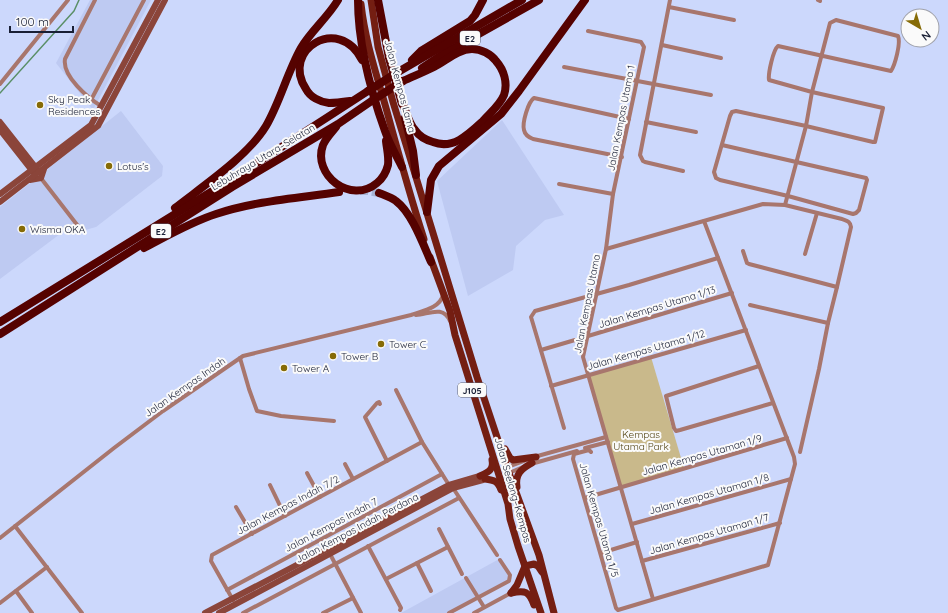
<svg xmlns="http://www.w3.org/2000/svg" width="948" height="613" font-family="Quicksand,sans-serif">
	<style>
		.built { fill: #becaf2 }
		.park { fill: #c9b98b }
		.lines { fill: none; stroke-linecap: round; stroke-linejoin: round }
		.stream { stroke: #5a8f67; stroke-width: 1.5 }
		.highway-tunnel { stroke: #a8b3d4; stroke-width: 8; stroke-dasharray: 8 4; stroke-linecap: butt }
		.street { stroke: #a8766d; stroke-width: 4 }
		.secondary { stroke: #8b453a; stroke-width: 6 }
		.primary { stroke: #741e12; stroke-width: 7 }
		.highway { stroke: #550200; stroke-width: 8 }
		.highway-bridge { stroke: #550200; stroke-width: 8 }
		.poi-dot { fill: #866b06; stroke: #fafafa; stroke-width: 1.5 }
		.labels { text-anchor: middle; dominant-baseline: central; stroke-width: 4; stroke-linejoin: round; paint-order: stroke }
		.shield { fill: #fafafa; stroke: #5c6170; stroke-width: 1 }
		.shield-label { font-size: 9px; font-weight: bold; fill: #191f35 }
		.street-label { font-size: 10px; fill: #191f35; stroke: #fafafa }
		.poi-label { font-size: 10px; fill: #191f35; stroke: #fafafa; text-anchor: start }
		.park-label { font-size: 10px; fill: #564717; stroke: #fafafa }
	</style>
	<rect width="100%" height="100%" fill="#ccd8fc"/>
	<g class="built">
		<polygon points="90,0 151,0 93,110 56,63"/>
		<polygon points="121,111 163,166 162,176 96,227 78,232 72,225 0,279 0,207"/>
		<polygon points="502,120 564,215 545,220 516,246 513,270 468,296 437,181"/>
		<polygon points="501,558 511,575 512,578 510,582 452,613 401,613"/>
	</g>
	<polygon class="park" points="651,357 684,468 621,487 588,375"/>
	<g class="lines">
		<polyline class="stream" points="0,93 74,11 79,0"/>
		<polyline class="highway-tunnel" points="360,191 368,191 379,193"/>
		<g class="street">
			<path d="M95 0 65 59C62 76 88 98 101 106"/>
			<polyline points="670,0 640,155 643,161 645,162 683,171"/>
			<polyline points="818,0 820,1"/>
			<polyline points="669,7 734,20"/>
			<polyline points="588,31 641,42 644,47 613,194 606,249 583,357 653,599"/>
			<polyline points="662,45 721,58"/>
			<polyline points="564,67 711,95"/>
			<polyline points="0,84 68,0"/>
			<polyline points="91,100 144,0"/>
			<polyline points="646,122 696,132"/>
			<path d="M722 145 866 178 867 180 859 210 856 213 853 214 788 196 720 180 716 178 714 172 730 116 732 112 736 111 806 126 873 142H875L883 108 812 92 769 80C768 74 773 50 778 46L891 71C895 65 901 43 898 36L836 20 830 23 812 92 806 126 785 205"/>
			<path d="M622 157 533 139C528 137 525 135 524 130 522 123 528 102 534 98L629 119"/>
			<polyline points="40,177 78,226"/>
			<polyline points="559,184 613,194"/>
			<path d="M606 249 763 204 785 205 842 219C847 221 850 221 851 227L837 287"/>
			<polyline points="743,251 747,263 749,264 837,287 828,323 819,369 800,452"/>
			<polyline points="805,254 817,213"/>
			<polyline points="750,305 828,323"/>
			<path d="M416 315C429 314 443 305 450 321"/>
			<polyline points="588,336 732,293"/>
			<polyline points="541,350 575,340"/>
			<polyline points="240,358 249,389 257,411 281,416 334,421"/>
			<polyline points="759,366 666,396 674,428 676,431 680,430 773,403"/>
			<polyline points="551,386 746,330"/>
			<polyline points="396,390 422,442 449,485"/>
			<polyline points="380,404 379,402 377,403 365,417 387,461"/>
			<polyline points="564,428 531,317 535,311 629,285 718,258"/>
			<polyline points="585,448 608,442"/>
			<polyline points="591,452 589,450 574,454 573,459 616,608 618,610 768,565 795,464 794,457 704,221"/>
			<polyline points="534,457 606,437"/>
			<polyline points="345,464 353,479"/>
			<polyline points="531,464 577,451"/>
			<polyline points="508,467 524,461"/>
			<polyline points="307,473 320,497"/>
			<polyline points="509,473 523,467"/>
			<polyline points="270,485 285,516"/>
			<polyline points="453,488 497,555"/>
			<polyline points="585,498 787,438"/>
			<polyline points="236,507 252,534"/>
			<polyline points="632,524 791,479"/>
			<polyline points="15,526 82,613"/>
			<polyline points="439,529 462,574"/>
			<path d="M0 538 114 448 163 411 243 356 411 315C422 311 440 308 443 295"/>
			<polyline points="368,546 401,608 400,610"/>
			<polyline points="329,552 361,613"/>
			<polyline points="601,553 637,542"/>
			<polyline points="642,561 780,523"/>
			<polyline points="417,563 431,591"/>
			<polyline points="466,578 484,607"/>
			<polyline points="386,579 448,547"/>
			<polyline points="227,590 442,474"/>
			<polyline points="16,591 32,613"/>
			<polyline points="233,600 211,561 212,555 422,442"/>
			<polyline points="0,603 47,567"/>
			<polyline points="243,613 459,498"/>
			<polyline points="323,613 353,598"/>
			<polyline points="449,613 509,581 510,575 500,560"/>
			<polyline points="474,613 511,593"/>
		</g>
		<g class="secondary">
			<polyline points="0,122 37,169"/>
			<polyline points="0,130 33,172"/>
			<polyline points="30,180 41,178 44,169"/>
			<polyline points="0,194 91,125 158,0"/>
			<polyline points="0,202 98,126 165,0"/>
			<polyline points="205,613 449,485 483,475"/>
			<polyline points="219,613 453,488 483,480"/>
		</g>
		<g class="primary">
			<polyline points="371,0 378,47 393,102 477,377 509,473 539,555 554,613"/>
			<path d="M361 4C365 40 376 73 386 108 398 152 410 196 424 239"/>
			<polyline points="430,257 450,311 455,335 508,504 510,519 518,546 541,613"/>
			<polyline points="505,449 510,458 513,460 536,457"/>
			<path d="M480 476C488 472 494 470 492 460"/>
			<path d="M485 479C494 480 498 481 501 490"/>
			<path d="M517 487C515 474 521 469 532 463"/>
			<polyline points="511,593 517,585 525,566 534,564 538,566 542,572"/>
			<path d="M511 593C525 590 529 591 534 605"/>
		</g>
		<g class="highway">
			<path d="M358 0C358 44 370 89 385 131 389 143 396 155 402 167"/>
			<polyline points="378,0 389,58 402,104"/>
			<polyline points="412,60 421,51 470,21 475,15 483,0"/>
			<polyline points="422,68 443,54 539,0"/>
			<polyline points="398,72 522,0"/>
			<path d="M401 100C406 110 408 122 415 130 419 136 426 140 433 142 453 150 469 134 483 121 490 113 500 105 504 95 508 83 504 70 496 61 491 54 481 49 472 49 458 49 446 61 434 67 424 72 414 76 403 81"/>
			<path d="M350 101C343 102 336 103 329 103 320 102 310 97 306 89 280 50 339 14 362 60"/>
			<polyline points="405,118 413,151 416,175"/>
			<path d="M336 127C332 132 326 138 323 145 312 175 351 205 377 183 382 179 386 173 388 165 389 157 387 150 386 141"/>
			<path d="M379 193C384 195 391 197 396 201 412 213 423 244 431 262"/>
			<path d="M175 208C203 186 248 156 266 126 280 102 287 73 301 48 311 31 328 17 338 0"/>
			<polyline points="427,212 431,180 439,166 501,114 519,91 585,0"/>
			<path d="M144 248C167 236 191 222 216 214 255 201 298 198 339 192"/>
			<polyline points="0,322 232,179 368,91"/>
			<polyline points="0,334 232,187 338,124 373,100"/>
		</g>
		<g class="highway-bridge">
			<polyline points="368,91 398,72"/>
			<polyline points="373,100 403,81"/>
		</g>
	</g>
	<g class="poi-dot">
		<circle cx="40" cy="105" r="4"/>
		<circle cx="109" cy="166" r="4"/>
		<circle cx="22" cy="229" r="4"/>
		<circle cx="381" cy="344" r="4"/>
		<circle cx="333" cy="356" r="4"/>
		<circle cx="284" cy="368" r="4"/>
	</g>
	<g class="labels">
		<g class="shield">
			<rect x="460" y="31" width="20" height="14" rx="3"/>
			<rect x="151" y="224" width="20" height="14" rx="3"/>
			<rect x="458" y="383" width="28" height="14" rx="3"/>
		</g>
		<g class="shield-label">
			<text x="470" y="38">E2</text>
			<text x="161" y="231">E2</text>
			<text x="472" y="390">J105</text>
		</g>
		<g class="street-label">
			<text transform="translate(400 86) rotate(75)">Jalan Kempas Lama</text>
			<text transform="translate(621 118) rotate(-79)">Jalan Kempas Utama 1</text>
			<text transform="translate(263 157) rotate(-31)">Lebuhraya Utara–Selatan</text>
			<text transform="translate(587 304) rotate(-79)">Jalan Kempas Utama</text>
			<text transform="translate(657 307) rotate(-17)">Jalan Kempas Utama 1/13</text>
			<text transform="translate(646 350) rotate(-16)">Jalan Kempas Utama 1/12</text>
			<text transform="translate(185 387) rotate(-35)">Jalan Kempas Indah</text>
			<text transform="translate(702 455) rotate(-16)">Jalan Kempas Utaman 1/9</text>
			<text transform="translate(513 490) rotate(74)">Jalan Seelong–Kempas</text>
			<text transform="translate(709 494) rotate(-16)">Jalan Kempas Utaman 1/8</text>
			<text transform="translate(288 505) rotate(-28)">Jalan Kempas Indah 7/2</text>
			<text transform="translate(599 520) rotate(74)">Jalan Kempas Utama 1/5</text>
			<text transform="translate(331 525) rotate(-28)">Jalan Kempas Indah 7</text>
			<text transform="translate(357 528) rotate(-28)">Jalan Kempas Indah Perdana</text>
			<text transform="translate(709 534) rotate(-16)">Jalan Kempas Utaman 1/7</text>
		</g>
		<g class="poi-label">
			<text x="48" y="99">Sky Peak<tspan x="48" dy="12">Residences</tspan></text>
			<text x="117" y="166">Lotus's</text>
			<text x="30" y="229">Wisma OKA</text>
			<text x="389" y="344">Tower C</text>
			<text x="341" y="356">Tower B</text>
			<text x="292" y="368">Tower A</text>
		</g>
		<g class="park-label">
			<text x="641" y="434">Kempas<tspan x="641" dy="12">Utama Park</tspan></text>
		</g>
	</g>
	<g transform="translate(920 28) rotate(142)"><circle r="19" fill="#fafafa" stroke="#a0a2ab"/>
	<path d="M0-3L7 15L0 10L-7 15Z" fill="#866b06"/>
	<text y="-6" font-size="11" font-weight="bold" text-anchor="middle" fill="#191f35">N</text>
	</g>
	<path d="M10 26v6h63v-6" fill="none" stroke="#191f35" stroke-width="2"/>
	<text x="16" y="26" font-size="12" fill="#191f35" stroke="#fafafa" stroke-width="3" paint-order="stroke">100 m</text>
</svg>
